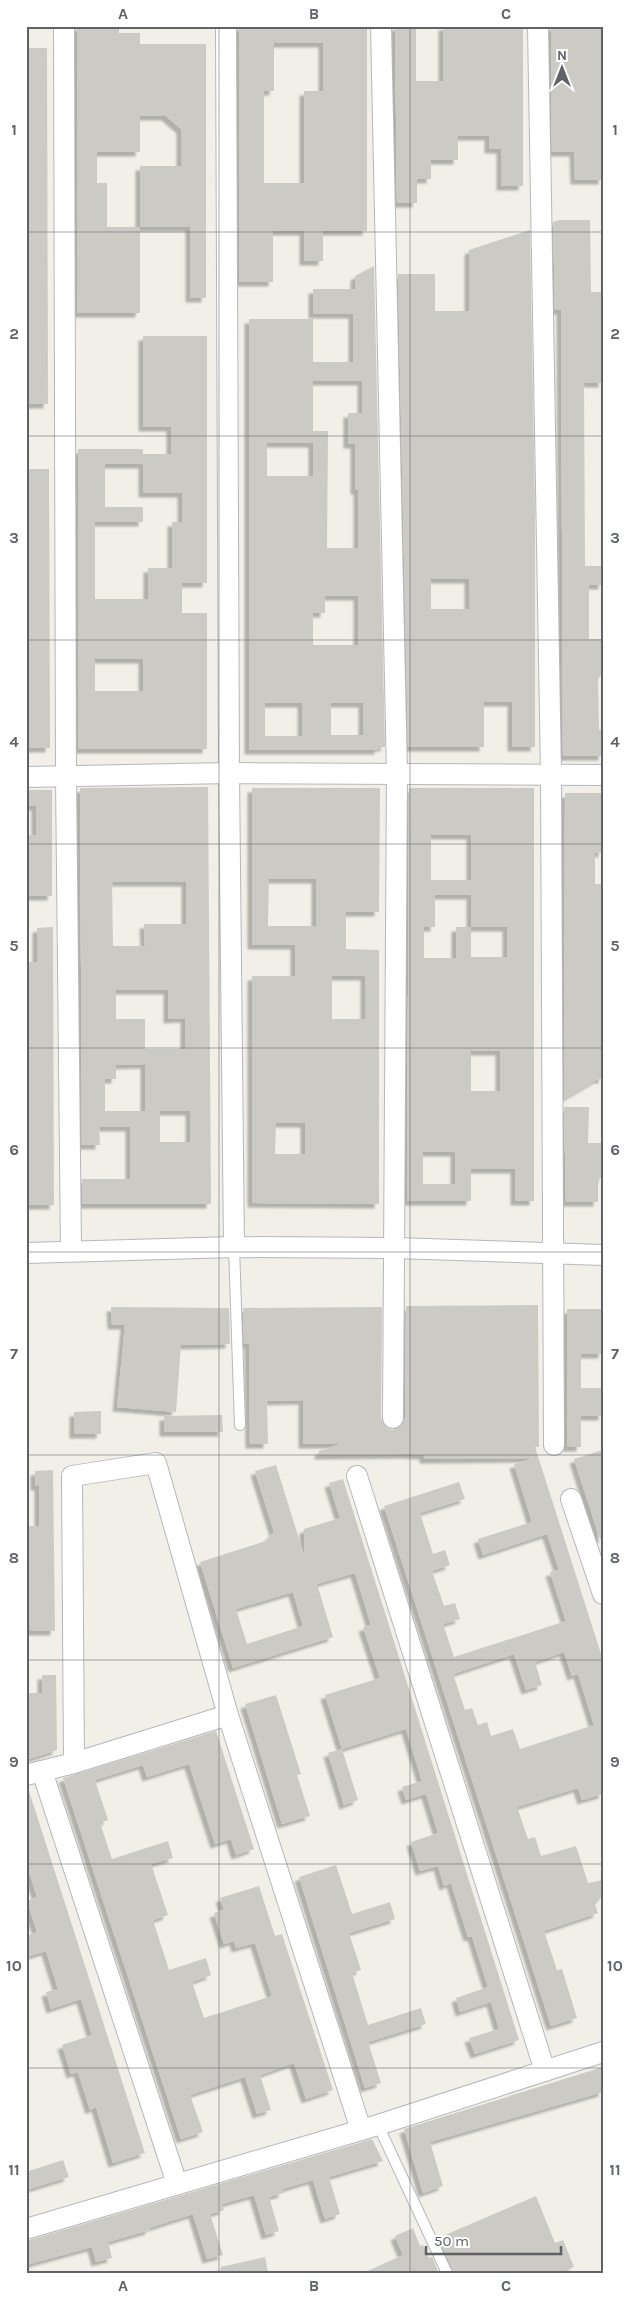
<svg xmlns="http://www.w3.org/2000/svg" width="629" height="2299" font-family="Karla,sans-serif">
	<style>
		.building { fill: #cccac5; fill-rule: evenodd; filter: url(#shadow) }
		.lines { fill: none; stroke-linecap: round; stroke-linejoin: round }
		.service-casing { stroke: #b5b8bc; stroke-width: 12 }
		.minor-casing { stroke: #b5b8bc; stroke-width: 22 }
		.service { stroke: #fff; stroke-width: 10 }
		.minor { stroke: #fff; stroke-width: 20 }
		.grid { fill: none; stroke: #5f6368; stroke-width: 1; stroke-opacity: 0.55 }
		.neatline { fill: none; stroke: #5f6368; stroke-width: 2 }
		.grid-label { font-size: 16px; text-anchor: middle; font-weight: bold; fill: #5f6368 }
	</style>
	<defs>
		<filter id="shadow"><feDropShadow dx="-4.5" dy="4.5" stdDeviation="1" flood-color="#0004"/></filter>
	</defs>
	<rect width="100%" height="100%" fill="#f1efe8"/>
	<g class="building">
		<path d="M77 26H119V33H140V44H206V298H190V227H140V313H77ZM140 116H166L181 129V166H140V227H107V183H97V152H140Z"/>
		<path d="M239 26H367V231H323V261H304V231H273V282H239ZM274 43H323V91H304V183H264V91H274Z"/>
		<polygon points="395,26 416,26 416,81 443,81 443,26 523,26 523,186 501,186 501,149 489,149 489,136 458,136 458,160 431,160 431,179 417,179 417,203 397,203"/>
		<polygon points="551,26 603,26 603,180 575,180 574,152 552,152"/>
		<polygon points="26,48 47,48 48,404 26,404"/>
		<polygon points="560,220 590,220 591,292 603,292 603,383 584,383 585,566 603,566 603,585 589,585 589,639 603,639 603,673 598,678 599,730 603,730 603,756 563,756 561,310 555,310 553,222"/>
		<path d="M530 230 535 509V747H512V702H484V747H408L398 274H435V311H469V250ZM431 579H469V609H431Z"/>
		<path d="M374 266 385 747H379V750H249V319H313V362H353V314H313V289H355V276ZM313 381H362V413H348V444H355V490H358V548H327L328 431H313ZM267 443H313V476H267ZM325 596H358V645H313V613H325ZM265 703H302V736H265ZM331 703H363V735H331Z"/>
		<path d="M143 336H207V583H182V613H207V749H78V449H143V454H171V427H143ZM105 464H143V493H182V522H172V568H148V599H95V522H143V507H105ZM95 659H143V691H95Z"/>
		<polygon points="26,469 49,469 50,748 26,748"/>
		<path d="M208 787 211 1204H82V1179H130V1127H99L100 1145H82L80 788ZM112 882H186V924H144L145 946H113ZM116 990H168V1019L185 1018V1049H145V1019H116ZM145 1064V1111H105V1079H116V1065ZM160 1111H190V1142H160Z"/>
		<path d="M252 788H380L379 912H346V949L379 950V1204L252 1203V976H295V945H252ZM269 879H316V926H268ZM332 976H365V1019H332ZM276 1123H305V1154H275Z"/>
		<path d="M409 788H534V1201H515V1169H471V1201H407ZM431 835H471V880H431ZM435 895H471V927H456V958H424V927H435ZM471 927H507V957H471ZM471 1051H500V1091H471ZM423 1152H455V1184H423Z"/>
		<polygon points="26,790 52,790 52,896 26,896 26,835 36,835 36,806 26,806"/>
		<polygon points="565,793 603,793 603,853 595,852 595,884 603,884 601,961 603,961 603,1079 598,1079 564,1099"/>
		<polygon points="53,927 54,1205 26,1205 26,1109 29,1109 29,1067 26,1067 26,962 37,962 37,928"/>
		<polygon points="564,1107 589,1107 588,1143 603,1143 603,1178 598,1178 598,1202 566,1202"/>
		<path d="M538 1305 539 1447H535L603 1660V1794L582 1800 578 1788 517 1807 528 1839 535 1837 541 1856 576 1846 588 1883 603 1880V1895L595 1905 598 1913 544 1931 557 1970 562 1969 577 2018 551 2026 384 1506 459 1482 465 1499 420 1513 433 1554 445 1550 450 1565 432 1571 444 1606 455 1603 460 1619 443 1624 454 1657 566 1621 550 1572 559 1570 547 1534 483 1555 478 1539 532 1522 514 1464 535 1458 424 1459V1455L407 1454 319 1455V1451L341 1444H303V1400L267 1401 268 1444H250L249 1344H244L243 1308 382 1307 381 1418 387 1428 393 1430 403 1424 405 1418 406 1306ZM564 1652 572 1676 578 1674 594 1725 520 1749 513 1729 491 1736 487 1722 478 1725 472 1708 465 1710 453 1674 514 1654 526 1690 542 1685 535 1662Z"/>
		<polygon points="111,1307 229,1308 230,1344 181,1345 176,1412 117,1407 125,1325 112,1325"/>
		<polygon points="567,1309 603,1309 603,1354 581,1354 581,1388 603,1388 603,1416 581,1416 581,1447 567,1447"/>
		<polygon points="101,1411 101,1434 74,1434 74,1412"/>
		<polygon points="222,1415 223,1432 164,1432 164,1416"/>
		<polygon points="603,1450 603,1538 600,1539 574,1459"/>
		<path d="M276 1465 304 1555V1529L340 1518 329 1483 343 1479 519 2040 475 2054 469 2038 499 2029 491 2002 460 2012 456 1998 488 1987 472 1936 468 1937 451 1883 444 1886 438 1866 420 1871 411 1842 438 1833 426 1794 406 1800 402 1787 422 1781 406 1729 342 1749 325 1695 380 1678 363 1627 371 1625 355 1573 317 1584 333 1637 233 1668 200 1562 266 1541 274 1532 255 1471ZM293 1592 303 1626 247 1644 236 1609Z"/>
		<polygon points="53,1470 55,1631 30,1631 29,1586 26,1586 26,1526 39,1526 39,1486 35,1486 35,1471"/>
		<polygon points="42,1675 56,1675 57,1750 26,1760 26,1693 42,1693"/>
		<polygon points="276,1695 301,1774 297,1775 310,1816 282,1824 245,1704"/>
		<polygon points="216,1731 254,1849 236,1855 231,1839 215,1844 189,1764 147,1777 143,1765 95,1780 108,1820 100,1823 112,1859 168,1841 173,1858 151,1864 168,1915 153,1920 169,1970 206,1958 211,1975 192,1982 204,2018 272,1996 255,1943 236,1948 234,1941 224,1944 214,1913 224,1910 220,1898 259,1886 275,1936 282,1934 333,2090 306,2099 294,2063 260,2075 271,2110 257,2114 245,2077 190,2095 203,2132 181,2139 63,1778"/>
		<polygon points="342,1749 358,1800 344,1805 328,1753"/>
		<polygon points="26,1791 29,1791 145,2153 113,2163 96,2107 90,2110 78,2072 71,2074 62,2045 92,2035 81,1999 51,2009 46,1992 58,1989 46,1951 26,1957 26,1936 37,1932 27,1901 37,1897 26,1862"/>
		<polygon points="336,1865 352,1914 390,1902 395,1919 349,1933 361,1970 352,1973 368,2025 421,2008 426,2024 368,2042 381,2083 365,2088 299,1877"/>
		<polygon points="603,2067 603,2092 430,2142 443,2186 423,2193 404,2129"/>
		<polygon points="372,2139 383,2161 329,2177 340,2214 325,2219 313,2180 282,2189 283,2193 269,2197 279,2231 266,2235 254,2195 222,2204 224,2210 210,2214 223,2255 207,2259 193,2214 149,2228 150,2230 108,2242 112,2258 96,2262 92,2247 26,2265 26,2241"/>
		<polygon points="63,2160 69,2177 26,2190 26,2172"/>
		<polygon points="536,2196 555,2243 563,2240 574,2267 560,2273 454,2273 438,2238"/>
		<polygon points="413,2228 420,2246 423,2245 429,2258 432,2257 439,2273 363,2273 403,2255 395,2236"/>
		<polygon points="265,2257 268,2273 221,2273 221,2267"/>
	</g>
	<g class="lines">
		<defs>
			<g id="service">
				<polyline points="234,1247 240,1425"/>
				<polyline points="378,2125 447,2273"/>
			</g>
			<g id="minor">
				<polyline points="64,26 66,777 71,1251"/>
				<polyline points="226,26 229,773 234,1247"/>
				<polyline points="381,26 397,774 393,1418"/>
				<polyline points="538,26 551,774 554,1445"/>
				<polyline points="26,777 229,773 603,775"/>
				<polyline points="26,1253 234,1247 396,1248 603,1255"/>
				<polyline points="357,1476 545,2071"/>
				<polyline points="571,1499 603,1594"/>
				<polyline points="74,1763 72,1476 156,1463 228,1715 361,2130"/>
				<polyline points="42,1771 177,2184"/>
				<polyline points="26,1775 74,1763 228,1715"/>
				<polyline points="26,2229 378,2125 603,2052"/>
			</g>
		</defs>
		<use href="#service" class="service-casing"/>
		<use href="#minor" class="minor-casing"/>
		<use href="#service" class="service"/>
		<use href="#minor" class="minor"/>
	</g>
	<path class="grid" d="M219 26V2273M410 26V2273M26 232H603M26 436H603M26 640H603M26 844H603M26 1048H603M26 1252H603M26 1455H603M26 1660H603M26 1864H603M26 2068H603"/>
	<rect width="629" height="2299" fill="none" stroke="#ffffff" stroke-width="55"/>
	<g transform="translate(562 68)" stroke="#ffffff" stroke-width="4" paint-order="stroke">
	<path d="M0-4L9 19L0 12L-9 19Z" fill="#5f6368"/>
	<text y="-8" font-size="14" font-weight="bold" text-anchor="middle" fill="#5f6368">N</text>
	</g>
	<path d="M426 2246v8h135v-8" fill="none" stroke="#5f6368" stroke-width="2.5"/>
	<text x="434" y="2246" font-size="15" fill="#5f6368" stroke="#ffffff" stroke-width="4" paint-order="stroke">50 m</text>
	<rect x="28" y="28" width="574" height="2244" class="neatline"/>
	<g class="grid-label">
		<text x="123" y="19">A</text>
		<text x="314" y="19">B</text>
		<text x="506" y="19">C</text>
		<text x="14" y="135">1</text>
		<text x="615" y="135">1</text>
		<text x="14" y="339">2</text>
		<text x="615" y="339">2</text>
		<text x="14" y="543">3</text>
		<text x="615" y="543">3</text>
		<text x="14" y="747">4</text>
		<text x="615" y="747">4</text>
		<text x="14" y="951">5</text>
		<text x="615" y="951">5</text>
		<text x="14" y="1155">6</text>
		<text x="615" y="1155">6</text>
		<text x="14" y="1359">7</text>
		<text x="615" y="1359">7</text>
		<text x="14" y="1563">8</text>
		<text x="615" y="1563">8</text>
		<text x="14" y="1767">9</text>
		<text x="615" y="1767">9</text>
		<text x="14" y="1971">10</text>
		<text x="615" y="1971">10</text>
		<text x="14" y="2175">11</text>
		<text x="615" y="2175">11</text>
		<text x="123" y="2291">A</text>
		<text x="314" y="2291">B</text>
		<text x="506" y="2291">C</text>
	</g>
</svg>
